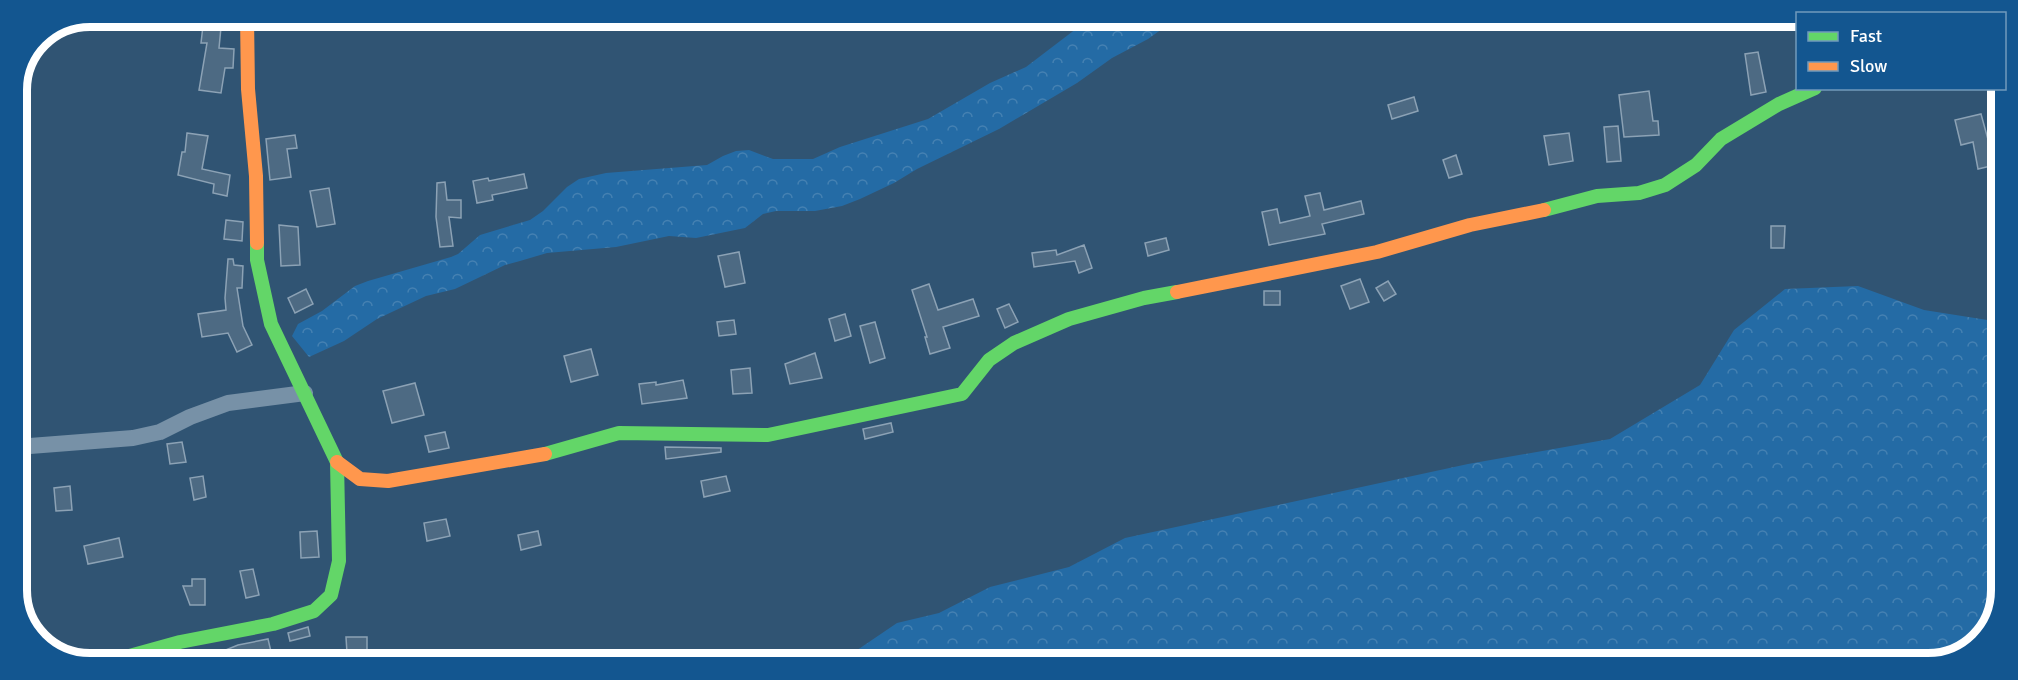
<svg xmlns="http://www.w3.org/2000/svg" width="2018" height="680" font-family="Signika,sans-serif">
	<style>
		.forest { fill: url(#forest-crowns) }
		.building { fill: #4d6a83; stroke: #8ca2b5; stroke-width: 1.5 }
		.lines { fill: none; stroke-linecap: round; stroke-linejoin: round }
		.path { stroke: #7791a7; stroke-width: 3; stroke-dasharray: 3 4.5; stroke-linecap: butt }
		.street { stroke: #7791a7; stroke-width: 16 }
		.fast { stroke: #63d668; stroke-width: 14 }
		.slow { stroke: #ff974d; stroke-width: 14 }
		.rim { fill: none; stroke: #fff; stroke-width: 8 }
	</style>
	<defs>
		<pattern id="forest-crowns" width="20" height="18" patternUnits="userSpaceOnUse" patternTransform="scale(1.5)"><rect width="20" height="18" fill="#246ba5"/><path d="M2 6a3 3 0 1 1 6 0M12 15a3 3 0 1 1 6 0" fill="none" stroke="#4581b2"/></pattern>
	</defs>
	<rect width="100%" height="100%" fill="#305473"/>
	<g class="forest">
		<polygon points="1089,19 1176,19 1148,39 1112,58 1077,83 999,129 917,169 894,183 860,199 842,206 815,211 776,211 763,214 745,228 696,238 669,236 616,247 547,253 520,261 505,265 455,289 426,296 377,319 344,341 309,357 292,336 298,324 322,311 355,286 368,281 451,257 458,254 480,235 530,220 543,211 567,187 579,179 606,173 707,165 723,156 736,151 749,150 773,159 813,159 840,147 928,119 990,83 1026,67"/>
		<polygon points="1858,286 1924,310 2000,322 1998,614 1973,649 1929,663 841,661 897,623 939,613 990,587 1069,567 1125,538 1468,464 1610,439 1700,385 1734,330 1785,289"/>
	</g>
	<g class="building">
		<polygon points="204,17 222,17 219,48 234,49 233,68 225,68 221,93 199,90 207,43 201,43"/>
		<polygon points="1758,52 1766,92 1751,95 1745,54"/>
		<polygon points="1649,91 1653,121 1658,121 1659,135 1624,137 1619,95"/>
		<polygon points="1414,97 1418,111 1392,119 1388,105"/>
		<polygon points="1981,114 1995,165 1978,169 1973,142 1961,145 1955,120"/>
		<polygon points="1618,126 1621,161 1607,162 1604,127"/>
		<polygon points="187,133 208,136 202,169 230,175 227,196 213,193 214,184 178,175 182,152 185,152"/>
		<polygon points="1569,133 1573,161 1549,165 1544,136"/>
		<polygon points="295,135 297,148 287,149 291,177 270,180 266,139"/>
		<polygon points="1456,155 1462,174 1449,178 1443,160"/>
		<polygon points="524,174 527,188 492,195 493,200 477,203 473,181 488,178 489,181"/>
		<polygon points="445,182 447,200 461,200 461,218 449,217 453,246 440,247 436,217 437,183"/>
		<polygon points="329,188 335,224 317,227 310,191"/>
		<polygon points="1320,193 1324,210 1361,201 1364,214 1322,224 1325,234 1269,245 1262,212 1277,209 1280,223 1310,216 1305,196"/>
		<polygon points="226,220 243,222 242,241 224,239"/>
		<polygon points="279,225 298,227 300,265 281,266"/>
		<polygon points="1771,226 1785,226 1784,248 1771,248"/>
		<polygon points="1166,238 1169,250 1148,256 1145,243"/>
		<polygon points="1084,245 1092,268 1079,273 1075,261 1034,267 1032,253 1056,250 1057,255"/>
		<polygon points="739,252 745,283 725,287 718,256"/>
		<polygon points="228,259 233,259 234,265 243,266 242,288 237,288 243,326 252,345 237,352 228,333 202,337 198,314 226,310 225,298"/>
		<polygon points="1360,279 1369,302 1350,309 1341,286"/>
		<polygon points="1388,281 1396,294 1384,301 1376,288"/>
		<polygon points="929,284 938,310 973,299 979,316 943,327 950,348 930,354 925,337 927,337 912,290"/>
		<polygon points="306,289 313,304 295,313 288,298"/>
		<rect x="1264" y="291" width="16" height="14"/>
		<polygon points="1009,304 1018,322 1005,328 997,309"/>
		<polygon points="845,314 851,336 835,341 829,319"/>
		<polygon points="734,320 736,334 719,336 717,322"/>
		<polygon points="875,322 885,358 870,363 860,326"/>
		<polygon points="591,349 598,375 571,382 564,356"/>
		<polygon points="815,353 822,378 790,384 785,364"/>
		<polygon points="750,368 752,393 733,394 731,370"/>
		<polygon points="683,380 687,398 642,404 639,384 656,382 656,385"/>
		<polygon points="415,383 424,415 392,423 383,391"/>
		<polygon points="891,423 893,432 865,439 863,429"/>
		<polygon points="445,432 449,448 429,452 425,436"/>
		<polygon points="182,442 186,462 170,464 167,444"/>
		<polygon points="665,447 721,448 721,452 666,459"/>
		<polygon points="203,476 206,497 194,500 190,478"/>
		<polygon points="726,476 730,491 704,497 701,481"/>
		<polygon points="70,486 72,510 56,511 54,488"/>
		<polygon points="446,519 450,536 427,541 424,523"/>
		<polygon points="317,531 319,557 301,558 300,532"/>
		<polygon points="538,531 541,545 521,550 518,535"/>
		<polygon points="119,538 123,557 88,564 84,546"/>
		<polygon points="253,569 259,595 246,598 240,571"/>
		<polygon points="192,579 205,579 205,605 190,605 183,586 192,586"/>
		<polygon points="308,627 310,636 290,641 288,633"/>
		<polygon points="346,637 367,637 367,653 347,653"/>
		<polygon points="268,639 273,660 201,660 238,645"/>
	</g>
	<g class="lines">
		<polyline class="path" points="1793,20 1798,33"/>
		<polyline class="street" points="17,447 133,438 160,432 190,417 228,403 305,393"/>
		<g class="fast">
			<polyline points="1544,210 1597,196 1639,193 1665,185 1696,165 1721,139 1779,104 1815,88"/>
			<polyline points="545,454 619,433 768,435 962,394 989,360 1014,343 1069,319 1144,298 1177,292"/>
			<polyline points="115,660 180,642 273,624 314,611 331,595 339,561 337,462 271,324 257,260 257,243"/>
		</g>
		<g class="slow">
			<polyline points="247,17 248,89 256,176 257,243"/>
			<polyline points="1177,292 1377,252 1470,225 1544,210"/>
			<polyline points="337,462 360,479 388,481 545,454"/>
		</g>
	</g>
	<path d="M0 0H2018V680H0ZM90 27H1928A63 63 0 0 1 1991 90V590A63 63 0 0 1 1928 653H90A63 63 0 0 1 27 590V90A63 63 0 0 1 90 27Z" fill="#135690" fill-rule="evenodd"/>
	<path class="rim" d="M90 27H1928A63 63 0 0 1 1991 90V590A63 63 0 0 1 1928 653H90A63 63 0 0 1 27 590V90A63 63 0 0 1 90 27Z"/>
	<rect x="1796" y="12" width="210" height="78" fill="#135690" stroke="#719abc" stroke-width="1.5"/>
	<rect x="1808" y="32" width="30" height="9" fill="#63d668" stroke="#719abc" stroke-width="1.5"/>
	<text x="1850" y="42" font-size="18" fill="#ffffff">Fast</text>
	<rect x="1808" y="62" width="30" height="9" fill="#ff974d" stroke="#719abc" stroke-width="1.5"/>
	<text x="1850" y="72" font-size="18" fill="#ffffff">Slow</text>
</svg>
